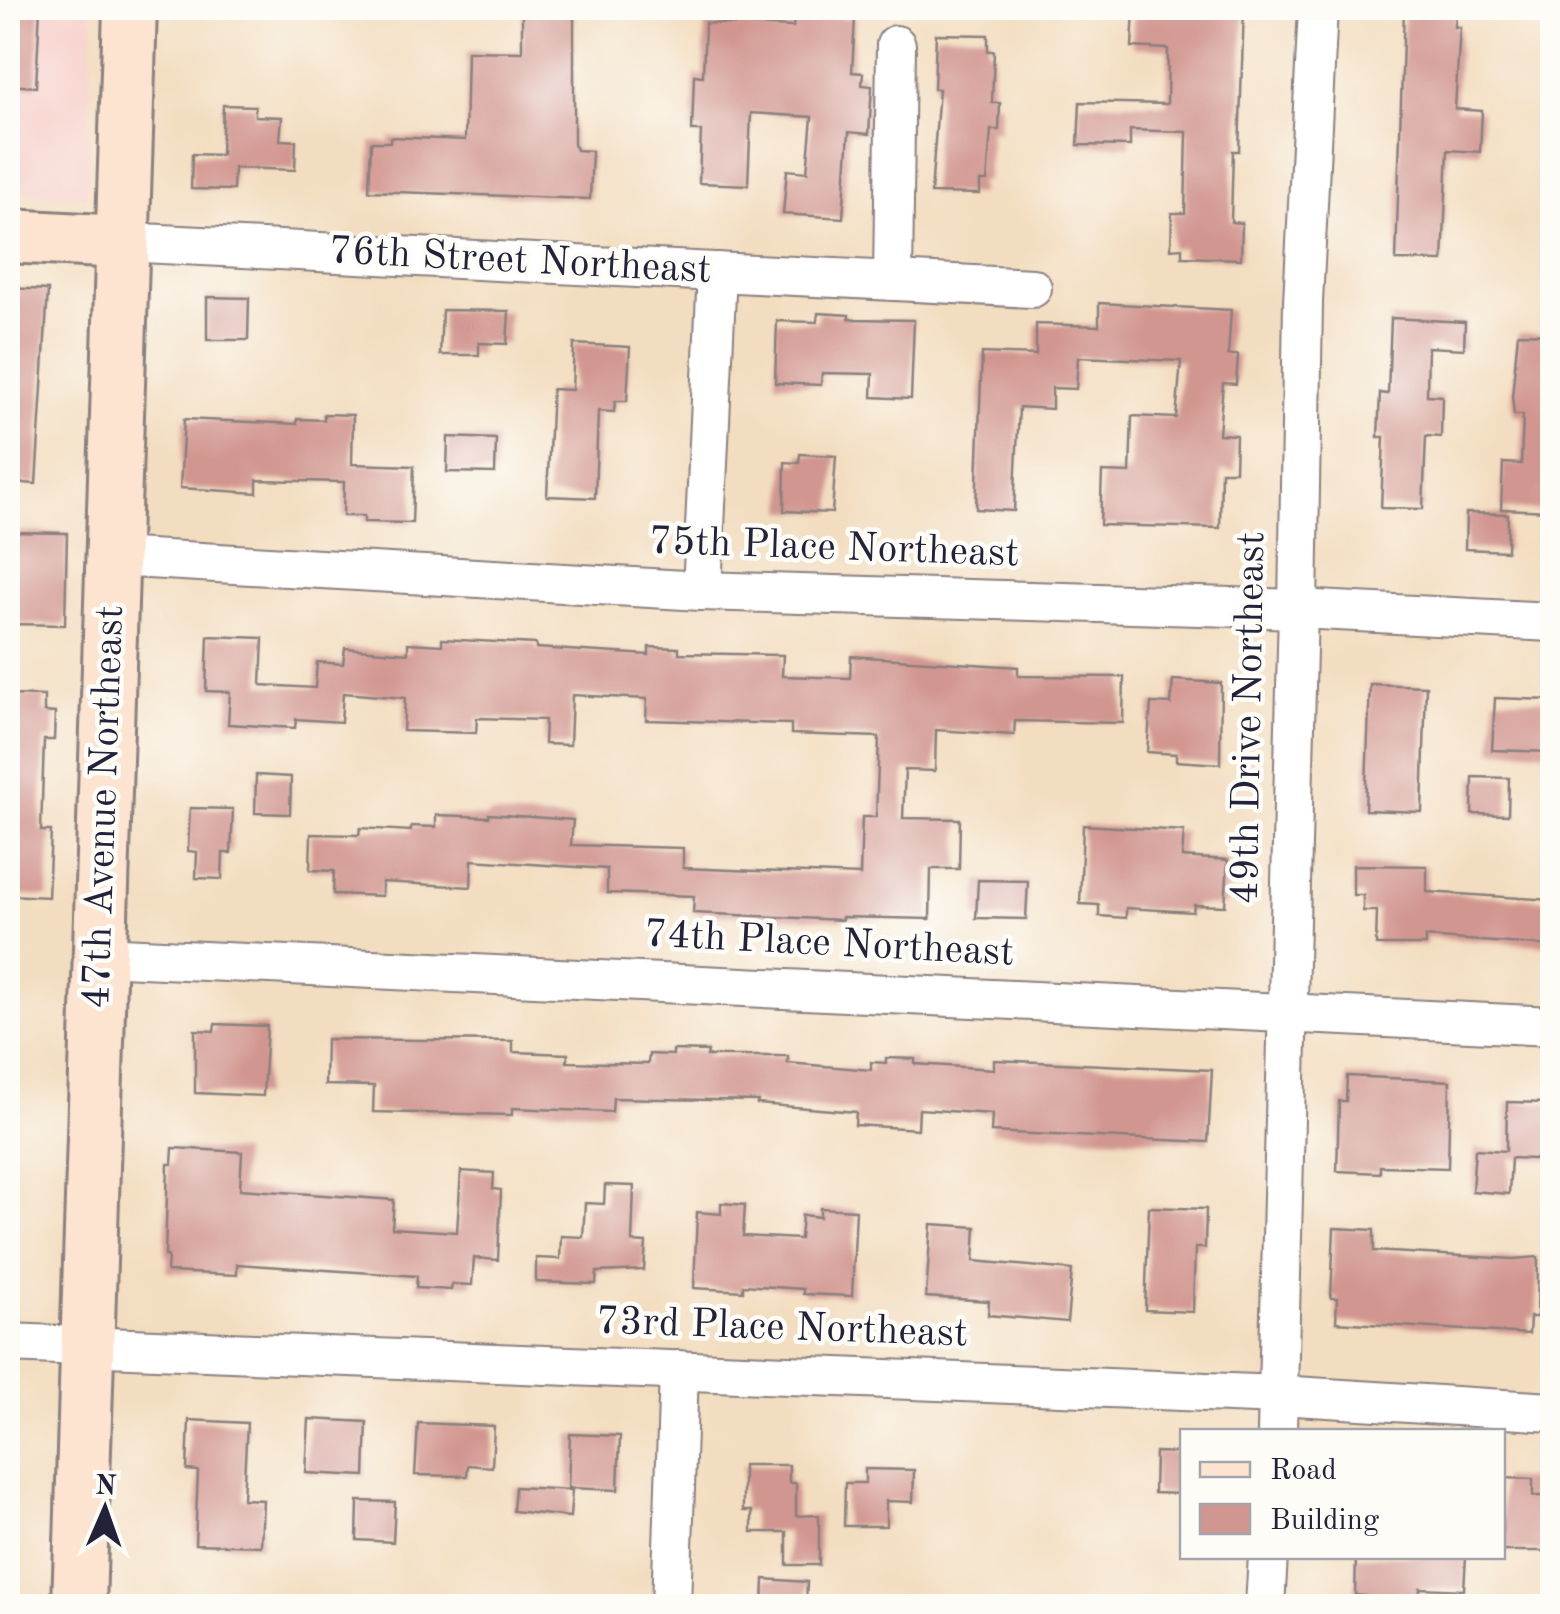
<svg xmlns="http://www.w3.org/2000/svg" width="1560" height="1614" font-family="'Old Standard TT',serif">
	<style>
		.built { fill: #f7d0cb }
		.building { fill: #d29690 }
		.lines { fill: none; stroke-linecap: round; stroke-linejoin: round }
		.street-casing { stroke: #8a807e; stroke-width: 42 }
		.secondary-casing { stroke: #8a807e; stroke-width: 58 }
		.street { stroke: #fff; stroke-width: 38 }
		.secondary { stroke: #fde4d1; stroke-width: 52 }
		.labels { text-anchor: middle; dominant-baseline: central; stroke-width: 9; stroke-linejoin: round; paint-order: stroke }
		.street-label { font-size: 40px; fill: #22223b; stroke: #fdfcf7 }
	</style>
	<rect width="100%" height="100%" fill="#fdfcf7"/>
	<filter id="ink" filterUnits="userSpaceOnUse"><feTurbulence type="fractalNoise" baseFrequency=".01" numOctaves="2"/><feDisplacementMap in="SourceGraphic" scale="20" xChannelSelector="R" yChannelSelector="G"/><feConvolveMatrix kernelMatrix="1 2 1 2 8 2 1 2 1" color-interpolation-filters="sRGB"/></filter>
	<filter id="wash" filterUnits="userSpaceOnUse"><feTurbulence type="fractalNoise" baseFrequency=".0048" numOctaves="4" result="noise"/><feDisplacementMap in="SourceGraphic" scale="40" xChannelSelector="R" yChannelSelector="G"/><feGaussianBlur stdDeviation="2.25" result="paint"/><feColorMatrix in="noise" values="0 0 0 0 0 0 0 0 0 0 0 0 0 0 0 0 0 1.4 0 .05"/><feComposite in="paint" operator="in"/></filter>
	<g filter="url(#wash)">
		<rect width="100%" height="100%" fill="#f3ddc0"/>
		<polygon class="built" points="8,8 93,8 87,196 8,191"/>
		<g id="blocks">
			<g class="building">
				<polygon points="8,8 40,8 36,87 8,85"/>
				<polygon points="522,8 574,8 574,144 576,150 592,151 590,199 369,191 371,142 390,142 390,137 465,140 467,51 522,52"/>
				<polygon points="1134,8 1244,8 1239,151 1233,151 1231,222 1242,223 1241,259 1182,257 1182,248 1171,249 1172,213 1185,213 1187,132 1130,130 1130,146 1078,145 1080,102 1167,104 1168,49 1132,47"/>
				<polygon points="1404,8 1456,8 1455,27 1460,27 1455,109 1482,111 1480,152 1448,150 1443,261 1396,260"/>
				<polygon points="794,15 855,18 852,72 863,73 862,85 872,86 869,134 849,132 843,218 783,214 787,170 807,172 812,117 751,113 748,185 699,183 701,131 692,131 694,75 703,76 705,23 793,27"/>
				<polygon points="936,34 988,35 988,51 994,51 992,103 1000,103 999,130 991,130 987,181 980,181 980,194 931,193 939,89 934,89"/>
				<polygon points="223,105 255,106 255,116 282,117 280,140 296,141 295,170 234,168 233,190 191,189 192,154 221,155"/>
				<polygon points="8,288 48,290 36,484 8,482"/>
				<polygon points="207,297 249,298 248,340 207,340"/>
				<polygon points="1099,303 1231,310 1228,355 1238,355 1236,384 1223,383 1219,434 1236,435 1235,471 1221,471 1220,528 1100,525 1102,472 1130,473 1132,416 1176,418 1181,361 1078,357 1076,389 1052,388 1052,409 1019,407 1014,511 976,509 982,353 1036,355 1036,324 1099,326"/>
				<polygon points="442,310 509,311 507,344 479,343 479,355 440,355"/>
				<polygon points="818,313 849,315 849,319 914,320 911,399 872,397 873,374 822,373 821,385 775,383 777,321 817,322"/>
				<polygon points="1391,318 1465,322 1464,349 1428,347 1427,395 1442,396 1441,437 1426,436 1423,509 1381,508 1384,437 1378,437 1380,393 1388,394"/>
				<polygon points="1518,333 1552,334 1552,511 1501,509 1503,463 1521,464 1523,415 1514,415 1512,397"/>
				<polygon points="574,344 630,347 627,401 615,401 614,412 598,411 595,498 547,496 552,389 572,390"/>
				<polygon points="324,414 353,415 352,464 414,466 412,523 364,522 364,516 343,516 344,482 257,480 257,493 180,488 184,419 297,424 297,419 324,420"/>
				<polygon points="448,437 496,439 495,473 447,472"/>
				<polygon points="800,454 836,456 832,513 784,511 785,462 799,463"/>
				<polygon points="1466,513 1508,514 1507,551 1465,549"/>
				<polygon points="10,532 67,533 65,625 8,624"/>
				<polygon points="208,636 263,638 261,685 315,688 317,662 343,664 345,648 408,653 408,643 442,645 442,639 536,644 536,648 649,655 649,647 679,648 679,653 783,655 782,676 850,678 851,656 1018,667 1018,676 1124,677 1123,723 1015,721 1014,735 936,730 935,771 905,770 903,818 960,819 959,869 931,869 930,919 842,917 842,920 693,913 694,896 607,893 607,869 472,860 471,887 382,882 382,896 333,894 334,871 310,870 311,834 359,835 360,828 411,831 411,826 436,827 436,815 489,817 489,814 573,820 571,845 683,848 683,868 860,875 862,817 876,817 879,737 791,734 791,724 646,720 647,699 572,695 570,745 544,744 545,720 477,718 476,733 403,731 405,698 343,693 341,722 296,719 295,728 228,724 230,692 206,691"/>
				<polygon points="1173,680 1221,683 1220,764 1176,761 1176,754 1147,752 1151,703 1171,704"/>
				<polygon points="1370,684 1426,686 1422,812 1365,810"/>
				<polygon points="8,695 44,696 44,712 55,713 54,740 44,740 41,831 51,831 48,897 8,895"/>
				<polygon points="1495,698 1552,700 1552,752 1492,750"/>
				<polygon points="256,775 291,777 290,814 255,813"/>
				<polygon points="1473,777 1509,778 1508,815 1472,814"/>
				<polygon points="190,808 233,809 231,853 223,853 222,879 196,878 197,852 188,851"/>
				<polygon points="1083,825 1184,831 1182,857 1228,860 1225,906 1194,905 1193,912 1126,908 1126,918 1099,916 1099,905 1080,904"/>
				<polygon points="1353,865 1427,866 1427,892 1552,900 1552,946 1426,937 1426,945 1376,945 1377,911 1363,911 1363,895 1353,895"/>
				<polygon points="978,880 1028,881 1026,919 976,918"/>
				<polygon points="215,1024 267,1026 263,1096 195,1093 195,1030 214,1031"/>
				<polygon points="326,1039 513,1041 513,1052 568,1054 567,1062 648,1064 649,1054 673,1055 673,1050 708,1051 707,1056 788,1056 788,1063 871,1070 871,1062 886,1063 886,1058 915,1059 915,1064 994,1069 994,1060 1212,1070 1208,1142 991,1132 992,1114 919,1109 918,1129 855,1125 856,1112 757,1104 758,1101 613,1098 612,1112 512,1108 512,1115 373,1112 374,1086 325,1085"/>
				<polygon points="1347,1076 1450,1081 1448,1168 1380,1166 1380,1173 1337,1171 1339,1101 1346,1101"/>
				<polygon points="1507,1102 1552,1103 1552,1160 1511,1158 1509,1194 1472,1191 1475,1149 1506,1151"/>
				<polygon points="173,1148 242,1152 240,1189 394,1200 392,1228 457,1232 461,1171 494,1173 493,1189 501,1190 498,1260 474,1258 472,1285 452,1284 451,1290 416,1288 417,1276 237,1264 237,1275 167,1272 168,1256 165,1256 168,1164 172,1164"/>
				<polygon points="605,1185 634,1186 632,1242 646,1243 644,1270 597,1272 596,1284 536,1282 536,1258 560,1259 561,1236 583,1237 585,1203 604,1204"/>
				<polygon points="721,1203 745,1205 743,1236 800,1239 802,1215 820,1217 820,1208 856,1210 852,1296 803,1294 803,1289 743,1285 743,1291 694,1288 697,1212 721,1214"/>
				<polygon points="1149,1207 1206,1209 1205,1248 1195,1248 1193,1312 1145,1310"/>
				<polygon points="931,1224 976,1227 974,1261 1072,1270 1067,1322 988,1315 989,1301 926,1297"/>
				<polygon points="1334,1228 1374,1230 1374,1251 1514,1259 1538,1257 1537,1317 1530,1317 1529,1334 1336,1322 1337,1298 1331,1298"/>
				<polygon points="309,1419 367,1422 365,1476 306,1473"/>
				<polygon points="189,1420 247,1423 243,1499 263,1500 261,1546 195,1544 198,1471 187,1470"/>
				<polygon points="418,1423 494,1426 492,1467 468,1465 467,1476 415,1475"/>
				<polygon points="570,1434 620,1436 618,1490 568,1488"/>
				<polygon points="1155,1452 1182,1453 1182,1494 1154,1493"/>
				<polygon points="743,1465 789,1465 789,1483 796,1483 796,1516 819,1515 819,1565 787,1565 787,1532 752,1532 752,1511 743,1511"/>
				<polygon points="865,1469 914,1470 913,1502 886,1501 886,1526 844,1526 845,1483 865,1483"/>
				<polygon points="1502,1478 1533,1479 1533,1496 1548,1496 1547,1503 1552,1503 1552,1551 1502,1551"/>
				<polygon points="515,1487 572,1490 570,1517 513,1511"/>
				<polygon points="358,1501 395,1502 393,1542 357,1540"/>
				<polygon points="1356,1556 1466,1556 1464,1590 1420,1588 1419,1606 1364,1606 1365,1596 1355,1595"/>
				<polygon points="764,1579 807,1582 806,1606 763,1606"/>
			</g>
		</g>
	</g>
	<g filter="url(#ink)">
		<use href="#blocks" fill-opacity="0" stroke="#8a807e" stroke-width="2.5"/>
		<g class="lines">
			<defs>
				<g id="street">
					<polyline points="122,242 1032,288"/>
					<polyline points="893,281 896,45"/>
					<polyline points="114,557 702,591 1298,609 1552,622"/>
					<polyline points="702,591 717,272"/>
					<polyline points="101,956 1552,1026"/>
					<polyline points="8,1343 1279,1395 1552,1412"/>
					<polyline points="1277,1432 1298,609 1303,302 1318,8"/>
					<polyline points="671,1606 679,1370"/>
					<polyline points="1265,1606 1268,1556"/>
				</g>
				<g id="secondary">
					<polyline points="8,236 122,242"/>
					<polyline points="79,1606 130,8"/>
				</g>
			</defs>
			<use href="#street" class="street-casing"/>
			<use href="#secondary" class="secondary-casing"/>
			<use href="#street" class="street"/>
			<use href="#secondary" class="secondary"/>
		</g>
	</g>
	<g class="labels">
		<g class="street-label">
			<text transform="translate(520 262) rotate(3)">76th Street Northeast</text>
			<text transform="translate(834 549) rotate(2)">75th Place Northeast</text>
			<text transform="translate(1250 718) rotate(-89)">49th Drive Northeast</text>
			<text transform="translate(105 807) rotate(-88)">47th Avenue Northeast</text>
			<text transform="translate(829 945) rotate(3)">74th Place Northeast</text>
			<text transform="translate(782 1329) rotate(2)">73rd Place Northeast</text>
		</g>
	</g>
	<rect width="1560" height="1614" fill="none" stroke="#fdfcf7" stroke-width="40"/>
	<rect x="1180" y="1429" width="325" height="130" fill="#fdfcf7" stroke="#a5a5ac" stroke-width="2.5"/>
	<rect x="1200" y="1462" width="50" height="15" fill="#fde4d1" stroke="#a5a5ac" stroke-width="2.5"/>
	<text x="1270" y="1479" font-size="30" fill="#22223b">Road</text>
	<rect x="1200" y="1504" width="50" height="30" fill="#d29690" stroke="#a5a5ac" stroke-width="2.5"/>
	<text x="1270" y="1529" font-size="30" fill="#22223b">Building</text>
	<g transform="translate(105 1509) rotate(2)" stroke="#fdfcf7" stroke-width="8" paint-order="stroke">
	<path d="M0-8L18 38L0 25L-18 38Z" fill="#22223b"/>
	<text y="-15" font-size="28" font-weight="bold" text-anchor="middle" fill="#22223b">N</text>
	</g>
</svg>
